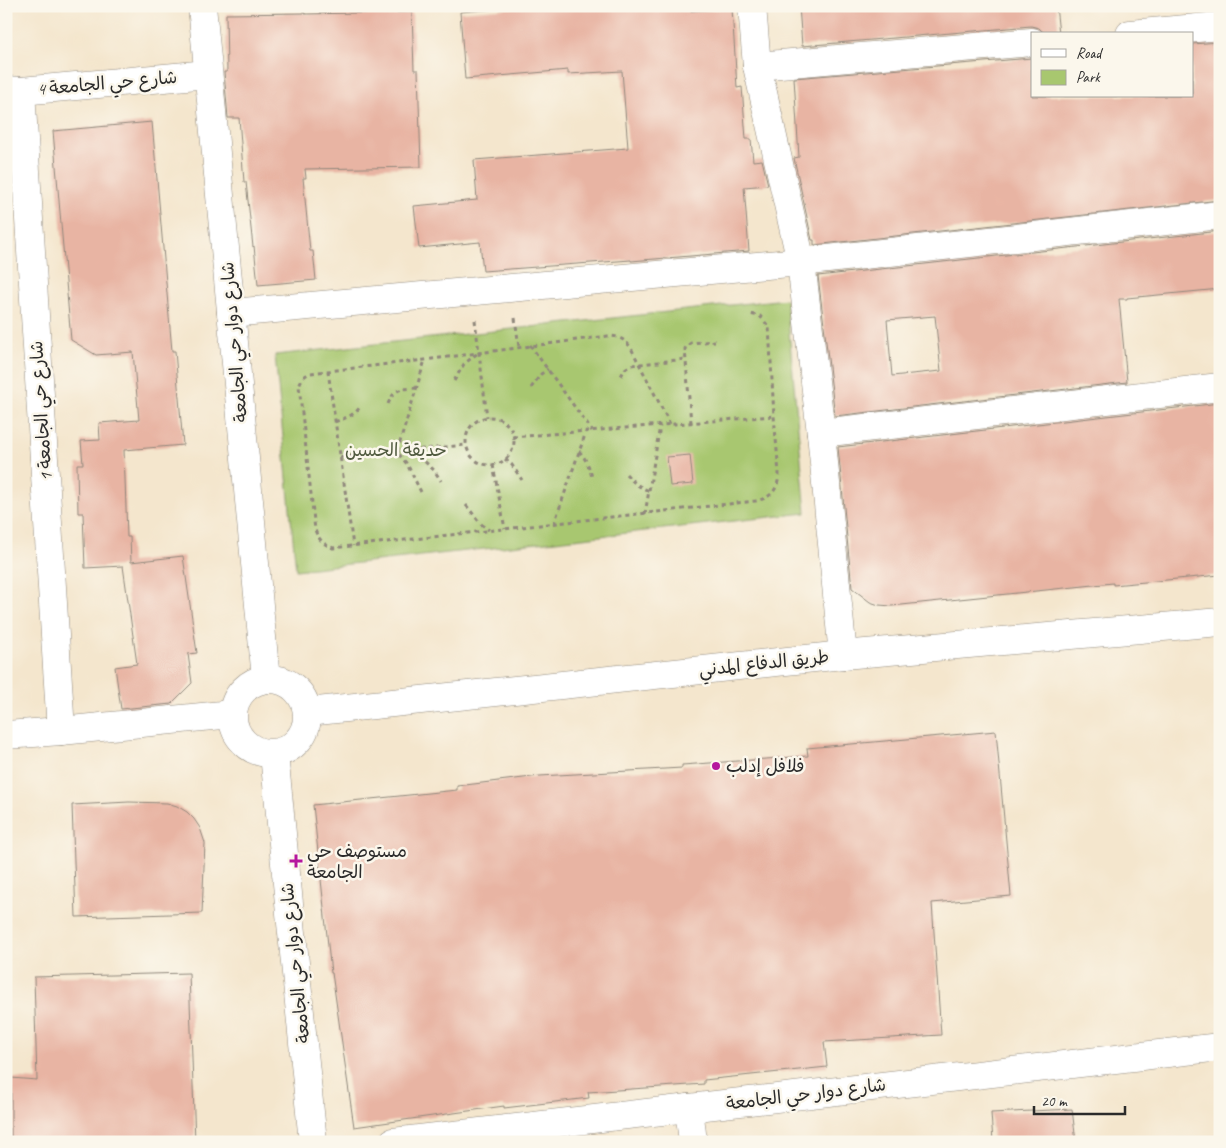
<svg xmlns="http://www.w3.org/2000/svg" width="1226" height="1148" font-family="Caveat,'Playpen Sans Arabic',sans-serif">
	<style>
		.green { fill: #a8c76f; stroke: #6a794d }
		.building { fill: #e8b4a3; fill-rule: evenodd }
		.lines { fill: none; stroke-linecap: round; stroke-linejoin: round }
		.street-casing { stroke: #90887c; stroke-width: 29 }
		.path { stroke: #90887c; stroke-width: 3; stroke-dasharray: 4 4; stroke-linecap: butt }
		.street { stroke: #fff; stroke-width: 28 }
		.poi-dot { fill: #b5179e; stroke: #fbf7ec; stroke-width: 2 }
		.labels { text-anchor: middle; dominant-baseline: central; stroke-width: 5; stroke-linejoin: round; paint-order: stroke }
		.street-label { font-size: 18px; fill: #2b2b2b; stroke: #fbf7ec }
		.park-label { font-size: 18px; fill: #505a3f; stroke: #fbf7ec }
		.poi-label { font-size: 18px; fill: #2b2b2b; stroke: #fbf7ec; text-anchor: start }
	</style>
	<rect width="100%" height="100%" fill="#fbf7ec"/>
	<filter id="ink" filterUnits="userSpaceOnUse"><feTurbulence type="fractalNoise" baseFrequency=".02" numOctaves="2"/><feDisplacementMap in="SourceGraphic" scale="10" xChannelSelector="R" yChannelSelector="G"/><feConvolveMatrix kernelMatrix="1 2 1 2 8 2 1 2 1" color-interpolation-filters="sRGB"/></filter>
	<filter id="wash" filterUnits="userSpaceOnUse"><feTurbulence type="fractalNoise" baseFrequency=".0096" numOctaves="4" result="noise"/><feDisplacementMap in="SourceGraphic" scale="20" xChannelSelector="R" yChannelSelector="G"/><feGaussianBlur stdDeviation="1.12" result="paint"/><feColorMatrix in="noise" values="0 0 0 0 0 0 0 0 0 0 0 0 0 0 0 0 0 1.4 0 .05"/><feComposite in="paint" operator="in"/></filter>
	<g filter="url(#wash)">
		<rect width="100%" height="100%" fill="#f4e6cd"/>
		<polygon class="green" points="786,299 806,513 296,570 275,355"/>
		<g id="blocks">
			<g class="building">
				<polygon points="536,6 690,6 691,11 732,8 737,88 742,87 746,139 751,139 753,161 762,160 768,185 744,187 749,251 631,261 631,260 483,271 480,242 419,248 414,206 477,200 474,160 628,148 622,71 568,74 568,70 465,79 460,12"/>
				<polygon points="799,6 1056,6 1059,34 1045,34 1039,28 1031,26 802,46"/>
				<polygon points="412,12 414,70 418,70 421,167 305,169 306,178 303,178 310,251 313,251 316,280 258,285 254,246 253,247 246,182 244,182 239,118 228,118 224,72 227,72 226,14 305,13 305,14"/>
				<polygon points="1220,42 1220,200 814,245 814,240 812,240 794,158 799,157 794,78 1032,58 1032,96 1192,96 1192,44"/>
				<polygon points="152,122 172,351 175,351 183,445 124,450 127,537 130,537 131,562 183,556 197,653 188,654 192,683 171,704 121,709 115,667 137,664 123,566 85,568 83,513 78,513 77,464 83,464 81,441 100,440 99,423 139,420 133,352 96,355 71,340 53,131"/>
				<path d="M1220 231V289L1127 298V299H1119L1127 382 835 416 818 276ZM935 316 941 371 892 376 887 320Z"/>
				<polygon points="1220,403 1220,575 1113,585 1113,583 892,606 879,605 870,602 852,588 838,447"/>
				<polygon points="690,455 693,484 670,486 667,457"/>
				<polygon points="996,731 1011,896 932,903 941,1035 824,1042 827,1067 704,1080 704,1084 588,1092 589,1098 504,1108 504,1106 354,1127 332,973 331,973 313,805 457,790 457,786 540,776 682,768 682,765 808,756 807,748"/>
				<polygon points="129,802 167,803 177,806 187,812 194,819 200,828 205,843 202,913 76,917 72,805"/>
				<polygon points="189,973 195,1142 11,1142 11,1078 37,1080 34,977"/>
				<polygon points="1072,1109 1076,1142 993,1142 991,1113"/>
			</g>
		</g>
	</g>
	<g filter="url(#ink)">
		<use href="#blocks" fill-opacity="0" stroke="#90887c" stroke-width="1"/>
		<g class="lines">
			<defs>
				<g id="street">
					<polyline points="202,6 266,679"/>
					<polyline points="752,6 757,66 801,262 821,433 843,655"/>
					<polyline points="1130,34 1220,26"/>
					<polyline points="757,66 1032,42"/>
					<polyline points="6,90 21,91 208,74"/>
					<polyline points="21,91 61,731"/>
					<polyline points="231,313 801,262 1220,215"/>
					<polyline points="821,433 1220,387"/>
					<circle cx="270" cy="716" r="37"/>
					<polyline points="308,712 843,655 1220,622"/>
					<polyline points="6,735 61,731 232,714"/>
					<polyline points="274,754 313,1142"/>
					<polyline points="689,1108 693,1142"/>
					<polyline points="393,1142 1220,1047"/>
				</g>
			</defs>
			<use href="#street" class="street-casing"/>
			<g class="path">
				<polyline points="515,318 519,347"/>
				<polyline points="475,320 487,417"/>
				<polyline points="530,345 592,431"/>
				<polyline points="328,371 353,546"/>
				<polyline points="621,376 625,369 631,365 686,359"/>
				<polyline points="454,381 464,364 479,352"/>
				<polyline points="531,388 541,374 548,369"/>
				<path d="M388 404C395 388 400 389 416 388"/>
				<circle cx="490" cy="441" r="24"/>
				<path d="M335 422C344 418 354 416 360 407"/>
				<polyline points="691,423 685,349 686,346 691,343 715,341"/>
				<path d="M670 424 631 348C625 339 618 336 608 336L425 360 310 373C304 376 301 379 299 386L315 530C319 540 323 544 333 548L755 501C771 498 778 490 779 474L774 416 769 327 760 316 749 314"/>
				<polyline points="513,437 774,416"/>
				<polyline points="413,451 434,470 441,481"/>
				<path d="M579 451C586 459 589 466 592 477"/>
				<polyline points="340,457 466,445"/>
				<polyline points="505,459 512,465 522,480"/>
				<polyline points="493,465 505,529"/>
				<path d="M626 474C633 482 639 487 649 491"/>
				<polyline points="421,492 407,464 397,452 425,360"/>
				<polyline points="466,505 481,524 489,530"/>
				<polyline points="645,514 660,426"/>
				<polyline points="554,524 586,432"/>
			</g>
			<use href="#street" class="street"/>
		</g>
	</g>
	<g class="poi-dot">
		<circle cx="716" cy="766" r="5"/>
		<path d="M293.5 853.5h5v5h5v5h-5v5h-5v-5h-5v-5h5z"/>
	</g>
	<g class="labels">
		<g class="street-label">
			<text transform="translate(107 83) rotate(-5)">شارع حي الجامعة 4</text>
			<text transform="translate(234 342) rotate(-95)">شارع دوار حي الجامعة</text>
			<text transform="translate(41 411) rotate(-94)">شارع حي الجامعة 1</text>
			<text transform="translate(764 663) rotate(-6)">طريق الدفاع المدني</text>
			<text transform="translate(295 963) rotate(-96)">شارع دوار حي الجامعة</text>
			<text transform="translate(806 1094) rotate(-7)">شارع دوار حي الجامعة</text>
		</g>
		<g class="park-label">
			<text x="396" y="450">حديقة الحسين</text>
		</g>
		<g class="poi-label">
			<text x="726" y="766">فلافل إدلب</text>
			<text x="307" y="851">مستوصف حي<tspan x="307" dy="21">الجامعة</tspan></text>
		</g>
	</g>
	<rect width="1226" height="1148" fill="none" stroke="#fbf7ec" stroke-width="25"/>
	<rect x="1031" y="32" width="162" height="65" fill="#fbf7ec" stroke="#a8a59f"/>
	<rect x="1041" y="49" width="25" height="8" fill="#ffffff" stroke="#a8a59f"/>
	<text x="1076" y="58" font-size="15" fill="#2b2b2b">Road</text>
	<rect x="1041" y="70" width="25" height="15" fill="#a8c76f" stroke="#a8a59f"/>
	<text x="1076" y="82" font-size="15" fill="#2b2b2b">Park</text>
	<path d="M1034 1106v8h91v-8" fill="none" stroke="#2b2b2b" stroke-width="2.5"/>
	<text x="1041" y="1106" font-size="15" fill="#2b2b2b" stroke="#fbf7ec" stroke-width="4" paint-order="stroke">20 m</text>
</svg>
